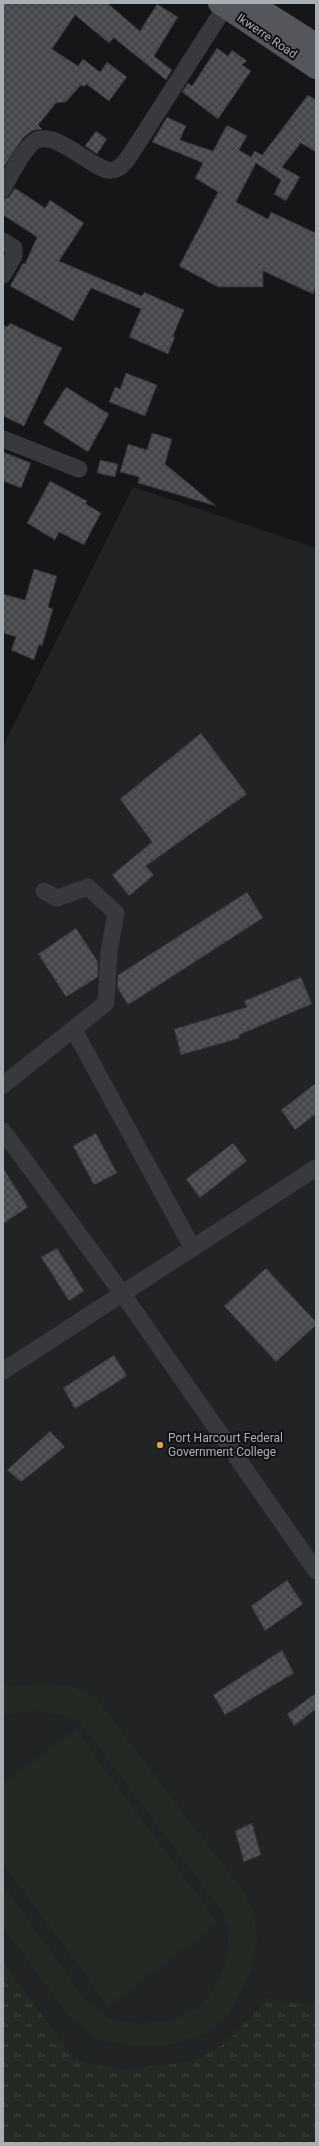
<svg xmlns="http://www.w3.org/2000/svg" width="319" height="2146" font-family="Roboto,sans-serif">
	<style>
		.built { fill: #222325 }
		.grass { fill: url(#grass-tufts) }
		.garden { fill: #232a23 }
		.building { fill: url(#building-cross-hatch); stroke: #313134 }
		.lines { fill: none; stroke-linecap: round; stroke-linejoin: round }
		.street { stroke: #38393d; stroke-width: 17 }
		.primary { stroke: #54565b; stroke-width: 22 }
		.poi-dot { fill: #df9e48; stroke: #111113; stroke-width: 1.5 }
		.labels { text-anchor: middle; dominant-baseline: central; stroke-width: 4; stroke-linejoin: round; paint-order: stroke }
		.street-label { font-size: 12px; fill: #aaafb6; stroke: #111113 }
		.poi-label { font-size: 12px; fill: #aaafb6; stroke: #111113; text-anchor: start }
	</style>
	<defs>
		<pattern id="grass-tufts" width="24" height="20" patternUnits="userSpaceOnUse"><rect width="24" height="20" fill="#232a23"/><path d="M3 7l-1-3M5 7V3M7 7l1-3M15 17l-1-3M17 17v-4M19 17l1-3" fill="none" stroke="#404641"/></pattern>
		<pattern id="building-cross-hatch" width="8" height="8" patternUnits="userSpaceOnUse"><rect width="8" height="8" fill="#45474a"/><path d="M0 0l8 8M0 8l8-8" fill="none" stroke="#5d5f62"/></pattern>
	</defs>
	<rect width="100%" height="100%" fill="#161618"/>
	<polygon class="built" points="133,487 316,548 316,2143 3,2143 3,746"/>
	<polygon class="grass" points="3,1963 73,2057 91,2065 123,2069 166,2065 199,2059 227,2042 268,1998 316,2006 316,2143 3,2143"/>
	<g class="garden">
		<path d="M44 1683 71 1686 95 1697 243 1891 253 1910 257 1939 252 1969 229 2015 202 2035 170 2045 131 2046 96 2039 70 2017 3 1927V1884L88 2003 109 2019 143 2024 174 2019 200 2007 215 1988 226 1961 229 1931 223 1913 79 1721C51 1711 32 1708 3 1716V1687Z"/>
		<polygon points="76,1730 218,1923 108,2006 3,1863 3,1784"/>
	</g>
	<g class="building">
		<polygon points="3,3 107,3 140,31 157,4 178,17 154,56 172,70 166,80 114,38 109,43 75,15 52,49 78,66 83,59 100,72 107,62 127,77 109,101 86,84 84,87 81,85 66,102 56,103 38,125 42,129 32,131 23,138 3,168"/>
		<polygon points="217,48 228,56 232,50 247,61 242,65 251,71 218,119 182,92 188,83 192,86"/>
		<polygon points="308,95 316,100 316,152 301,143 282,167 300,177 286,201 274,194 281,180 256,163 236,202 268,219 271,212 316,233 316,287 313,294 263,271 263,287 218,287 179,266 218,192 195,178 203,163 152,142 167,117 186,126 180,140 213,151 227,125 247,136 239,150 251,157 255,151 262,155"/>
		<polygon points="96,131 107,139 97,154 85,146"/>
		<polygon points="15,188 45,208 50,200 84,223 59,261 142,296 144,292 184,310 173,336 175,337 168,354 129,337 141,309 91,288 73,321 10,286 23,263 25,264 37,237 3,215 3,199 9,197"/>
		<polygon points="10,323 62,348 24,426 3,416 3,325 7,327"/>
		<polygon points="126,373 157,385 145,416 109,402 115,387 120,389"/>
		<polygon points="66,387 109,414 88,452 43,423"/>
		<polygon points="152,433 172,439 165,464 216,506 138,483 139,477 120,472 128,444 147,450"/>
		<polygon points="3,452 31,463 21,488 3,481"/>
		<polygon points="100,460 118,464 115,477 97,473"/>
		<polygon points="50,481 87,501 86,504 101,513 84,545 59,532 55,540 27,523"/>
		<polygon points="34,569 57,576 48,607 53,609 42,646 39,645 34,660 11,650 16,637 3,633 3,594 25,600"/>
		<polygon points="201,733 247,794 146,866 154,875 129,896 112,875 152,842 120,799"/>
		<polygon points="247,892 263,918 128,1005 117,987 118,975"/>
		<polygon points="76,928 98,962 98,977 66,997 38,954"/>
		<polygon points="301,977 312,1004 239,1035 240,1038 181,1055 174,1029 247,1007 244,1001"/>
		<polygon points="316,1083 316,1114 295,1130 281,1110"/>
		<polygon points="96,1133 117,1173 94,1185 73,1146"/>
		<polygon points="233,1143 247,1161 200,1198 186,1179"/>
		<polygon points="3,1168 28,1207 3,1224"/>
		<polygon points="57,1248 84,1291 69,1301 41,1257"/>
		<polygon points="266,1268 316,1322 316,1325 276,1362 224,1306"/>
		<polygon points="114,1355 127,1376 75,1409 63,1388"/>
		<polygon points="50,1431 65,1447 21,1482 7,1470"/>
		<polygon points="287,1580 303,1604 265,1631 251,1606"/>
		<polygon points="282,1650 294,1673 225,1715 213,1695"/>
		<polygon points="316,1693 316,1709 294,1726 287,1714"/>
		<polygon points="252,1823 261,1855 244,1862 235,1831"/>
	</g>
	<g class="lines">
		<g class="street">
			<path d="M3 189C10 176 23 149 35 141 57 128 96 174 113 170 124 168 130 154 136 146L225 7"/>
			<polyline points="3,241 14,248 14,256 3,275"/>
			<polyline points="3,439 79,469"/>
			<polyline points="74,1030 192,1247"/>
			<polyline points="3,1085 106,1003 109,952 116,913 88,887 57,898 44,891"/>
			<polyline points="3,1131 122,1293 316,1571"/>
			<polyline points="3,1371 316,1168"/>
		</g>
		<g class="primary">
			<polyline points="219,3 316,68"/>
			<polyline points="251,3 316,44"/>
		</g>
	</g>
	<circle class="poi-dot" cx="160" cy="1445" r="4"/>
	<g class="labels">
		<g class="street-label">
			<text transform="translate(267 36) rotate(34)">Ikwerre Road</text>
		</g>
		<g class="poi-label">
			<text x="168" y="1438">Port Harcourt Federal<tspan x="168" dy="14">Government College</tspan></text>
		</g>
	</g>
	<rect width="319" height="2146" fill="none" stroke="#aaafb6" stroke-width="8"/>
</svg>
